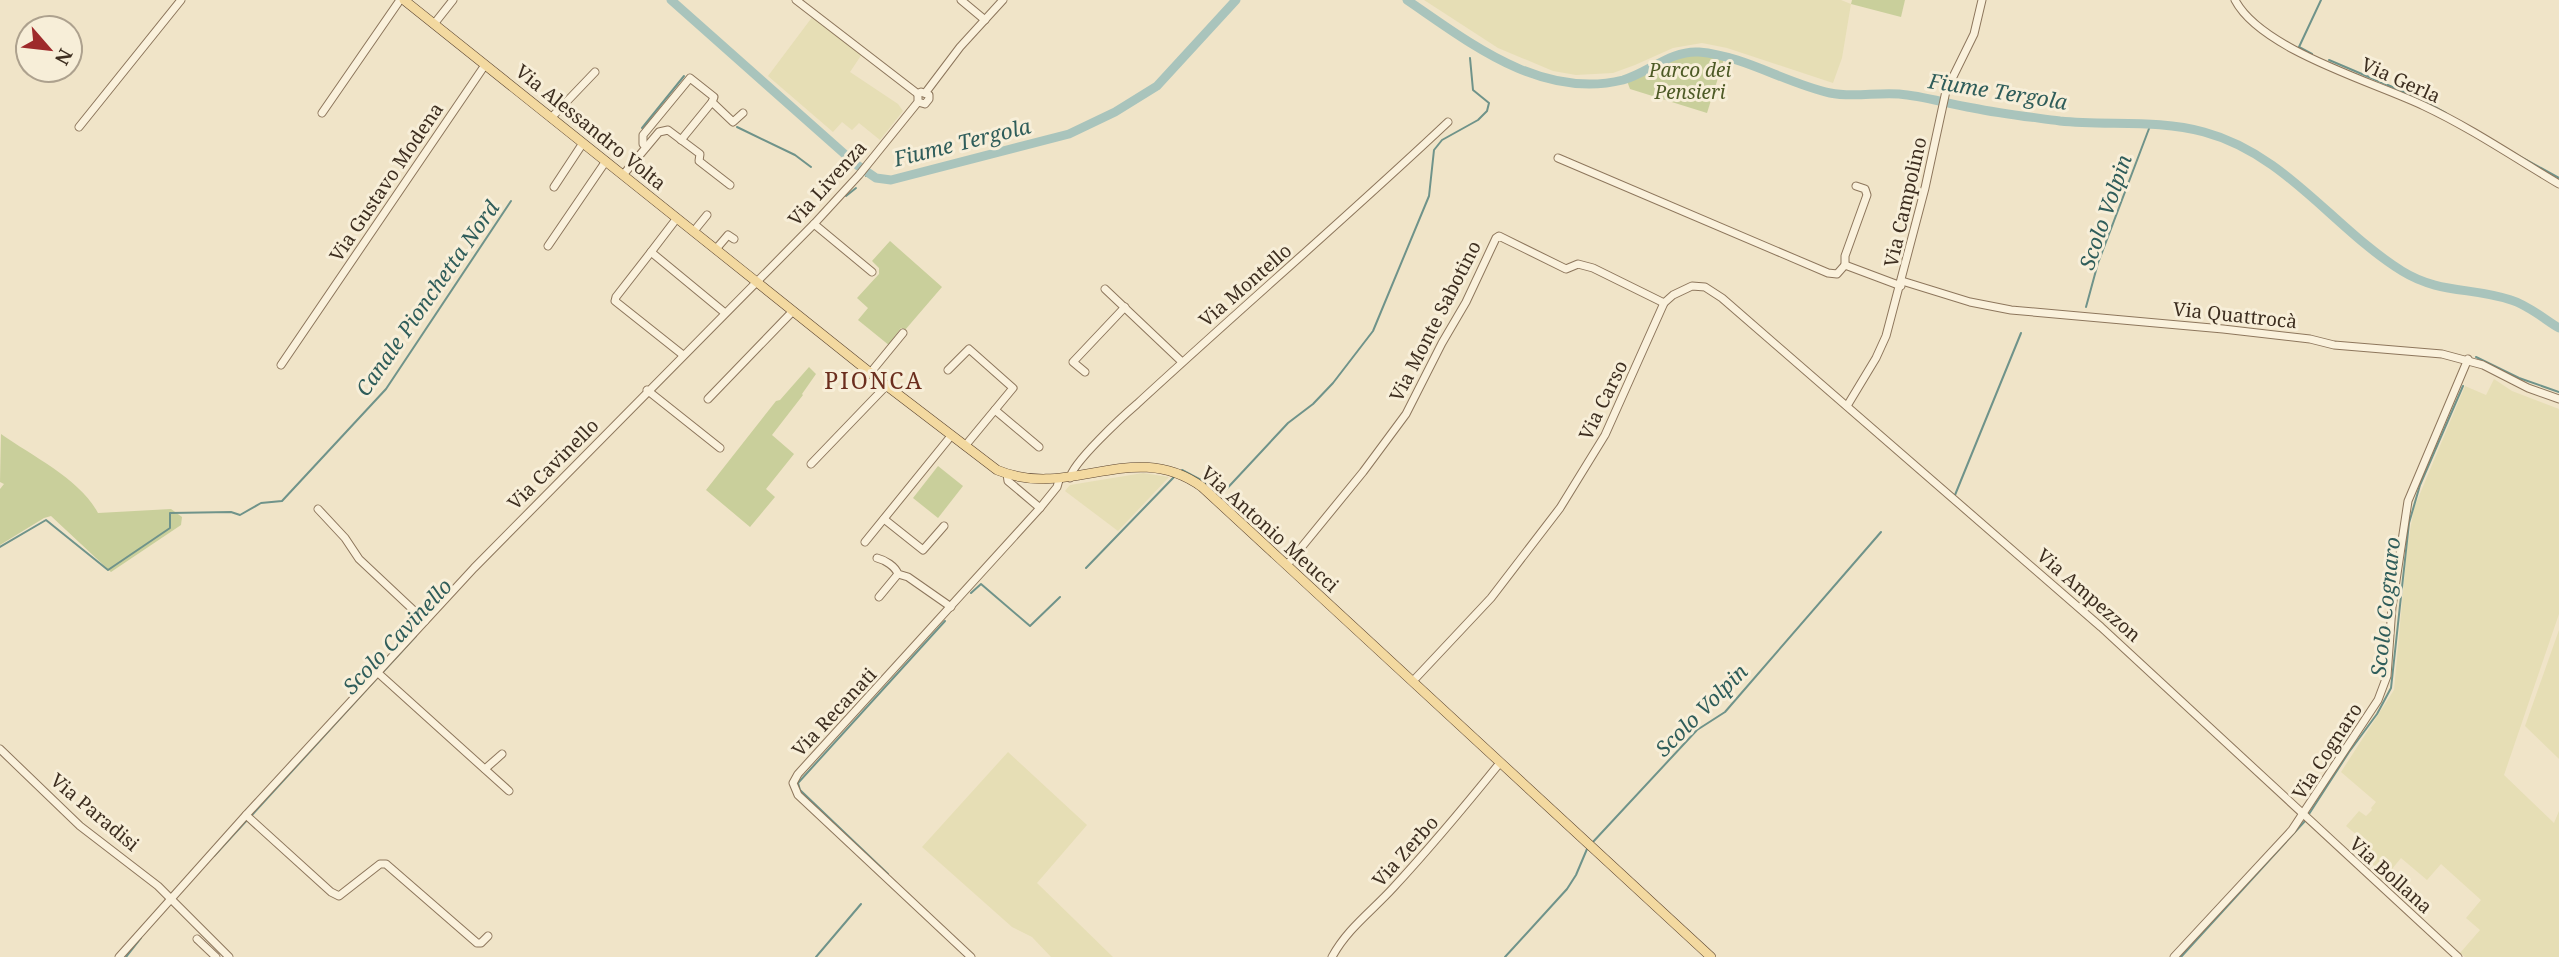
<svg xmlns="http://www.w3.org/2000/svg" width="2559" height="957" font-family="'Noto Serif',serif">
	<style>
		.farmland { fill: #e6deb5 }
		.green { fill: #c9cf9b }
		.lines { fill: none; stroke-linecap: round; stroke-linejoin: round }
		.stream { stroke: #6f938a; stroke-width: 2 }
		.river { stroke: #a9c4bc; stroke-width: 9 }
		.minor-casing { stroke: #8d765c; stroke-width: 9 }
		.major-casing { stroke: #5b4430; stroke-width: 10 }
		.minor { stroke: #faf1dc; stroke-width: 7 }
		.major { stroke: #f3d9a0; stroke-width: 9 }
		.labels { text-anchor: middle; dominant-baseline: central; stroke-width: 6; stroke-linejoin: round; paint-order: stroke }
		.park-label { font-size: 19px; font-style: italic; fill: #4d5a26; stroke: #f7eed8 }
		.street-label { font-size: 19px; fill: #3d2e20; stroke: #f7eed8 }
		.water-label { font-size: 21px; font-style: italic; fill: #2f5d5a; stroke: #f7eed8 }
		.quarter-label { font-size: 23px; letter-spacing: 2px; fill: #6b2e1e; stroke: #f7eed8 }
	</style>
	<rect width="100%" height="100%" fill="#f0e4c8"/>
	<g class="farmland">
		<polygon points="1424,0 1841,0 1851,4 1842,58 1833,83 1727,48 1702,43 1673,48 1635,65 1613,73 1576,75 1553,71 1498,48"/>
		<polygon points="813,16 862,54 850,72 898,104 903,111 880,140 859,123 852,130 842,122 833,132 768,76"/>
		<polygon points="2494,379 2512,391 2559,409 2559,614 2504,775 2554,823 2559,811 2559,957 2465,957 2460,953 2480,930 2466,918 2481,900 2441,864 2427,880 2401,858 2383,880 2356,854 2364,841 2346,826 2359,811 2366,816 2372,810 2371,808 2376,802 2341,772 2394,690 2407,548 2414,508 2465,386 2486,395"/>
		<polygon points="1143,473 1169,477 1118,531 1065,491 1070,485"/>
		<polygon points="2559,630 2559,759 2525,726"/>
		<polygon points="1008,752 1087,825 1037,883 1113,957 1051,957 1032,937 1012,927 922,847"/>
	</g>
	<g class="green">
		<polygon points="1852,0 1905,0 1901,17 1851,4"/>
		<polygon points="1696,54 1724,59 1707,113 1630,89 1627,81 1668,61"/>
		<polygon points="890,241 942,287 905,330 901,328 892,340 894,342 890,346 858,320 868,308 857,298 879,274 879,268 872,261"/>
		<polygon points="809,367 816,374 802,394 803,395 772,435 794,454 766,489 775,497 750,527 706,490 776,401 780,400"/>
		<path d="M1 434C32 456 80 479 98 513L171 509 182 517 181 525 111 572 51 516 44 518 0 545V489L4 484 0 482Z"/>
		<polygon points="938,466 963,486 938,518 913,498"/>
	</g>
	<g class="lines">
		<g class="stream">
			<polyline points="1473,48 1474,46"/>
			<polyline points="2312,54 2299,47 2321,0"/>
			<polyline points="2329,60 2423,100 2446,113"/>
			<polyline points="737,127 795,155 811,167"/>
			<polyline points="642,128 684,76"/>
			<polyline points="2514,153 2559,178"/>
			<polyline points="866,176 868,173"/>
			<polyline points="846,196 856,188"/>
			<polyline points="2086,307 2098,263 2150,126"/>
			<polyline points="2476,357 2519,378 2559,392"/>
			<polyline points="1182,470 1201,480 1220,496 1288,423 1313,404 1333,383 1373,331 1429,196 1434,150 1442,140 1478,120 1487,111 1489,103 1473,90 1470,58"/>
			<polyline points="1955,495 2021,333"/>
			<polyline points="0,547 46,520 108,570 170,528 170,513 231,512 240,515 261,503 282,501 386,389 511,201"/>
			<polyline points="1086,568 1174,477"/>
			<polyline points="971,593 981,584 1030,626 1060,597"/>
			<polyline points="382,673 416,636"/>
			<polyline points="2309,814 2349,752 2377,714 2391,688 2409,523 2420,485 2463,386"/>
			<polyline points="252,815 378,677"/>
			<polyline points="1592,843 1697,730 1725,712 1881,532"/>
			<polyline points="214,856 248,819"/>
			<polyline points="888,874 800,790 798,783 945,621"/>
			<polyline points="126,957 141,938"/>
			<polyline points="816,957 861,904"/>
			<polyline points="1505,957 1567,889 1576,875 1587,849"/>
			<polyline points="2181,957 2305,821"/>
		</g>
		<g class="river">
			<polyline points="671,0 857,165 876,178 891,180 1069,134 1115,112 1157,86 1236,0"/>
			<path d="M1407 0C1470 43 1541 100 1623 80 1648 73 1671 50 1699 52 1745 56 1785 83 1830 93 1853 98 1876 92 1899 94 1924 96 1948 104 1973 108 2002 114 2031 117 2060 121 2107 126 2158 119 2204 132 2286 154 2333 228 2402 271 2439 294 2472 287 2511 300 2528 305 2544 319 2559 328"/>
		</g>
		<defs>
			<g id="minor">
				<polyline points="796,0 918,94"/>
				<polyline points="961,0 985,20"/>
				<path d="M2235 0C2261 50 2374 82 2424 106 2471 128 2515 158 2559 184"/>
				<polyline points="434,24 453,0"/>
				<polyline points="926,92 960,47 1003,0"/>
				<polyline points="322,113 400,0"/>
				<polyline points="551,118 595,72"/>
				<polyline points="79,127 181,0"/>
				<polyline points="681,140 712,102 733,122 743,113"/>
				<polyline points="646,147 643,144 643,135 690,78 714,97 712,102"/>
				<polyline points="1558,158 1828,273 1837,274 1845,265 1901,286"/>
				<polyline points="623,175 659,132 668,130 700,154 699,161 730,185"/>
				<polyline points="554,187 583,143"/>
				<polyline points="677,218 651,252 725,313"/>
				<polyline points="814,224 872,272"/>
				<polyline points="694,231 707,215"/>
				<polyline points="548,246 606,161"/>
				<polyline points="716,249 728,235 734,239"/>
				<polyline points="651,252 616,297 615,301 683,355"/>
				<polyline points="1845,265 1845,256 1867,195 1865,189 1856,186"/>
				<polyline points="1902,281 1970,302 2011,310 2223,329 2310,339 2334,345 2442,354 2483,365 2528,388 2559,399"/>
				<polyline points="1105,289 1181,361"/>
				<polyline points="281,365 485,65"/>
				<polyline points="948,370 969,349 1013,388 965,446"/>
				<polyline points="871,372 903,333"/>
				<polyline points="1085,372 1073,362 1125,307"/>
				<polyline points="647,390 720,448"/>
				<polyline points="708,399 793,311"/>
				<polyline points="1847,406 1876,358 1886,336 1925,188 1946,91 1974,34 1982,0"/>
				<polyline points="995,410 1039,447"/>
				<polyline points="811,464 887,385"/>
				<polyline points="1007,474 1008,481 1040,508"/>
				<path d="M1070 478C1072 463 1123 416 1137 404 1240 309 1346 218 1448 122"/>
				<polyline points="318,509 345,538 359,559 425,621"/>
				<polyline points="884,519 923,550 944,526"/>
				<polyline points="865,542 951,436"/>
				<path d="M877 558C885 560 895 566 898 574L908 577 951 607"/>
				<polyline points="1287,565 1363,472 1406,414 1442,343 1466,302 1496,238 1499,236 1566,269 1578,264 1593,268 1664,303"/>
				<polyline points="879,597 898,574"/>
				<polyline points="377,672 509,791"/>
				<polyline points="1413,681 1491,598 1560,508 1605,435 1664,303 1673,295 1692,286 1705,287 1722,298 2101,627 2458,957"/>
				<polyline points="0,749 80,826 158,886 229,957"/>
				<polyline points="485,769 502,754"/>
				<polyline points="246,815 331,892 339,896 380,864 386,864 477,943 481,943 488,936"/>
				<polyline points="197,939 216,957"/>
				<polyline points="119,957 246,815 474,568 814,224 859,175 918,102 918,94 921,92 929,95 929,99 925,104 918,102"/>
				<polyline points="971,957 798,795 793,783 798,774 1040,508 1057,487 1059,480"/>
				<path d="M1332 957C1347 929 1372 911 1393 888 1430 848 1465 806 1499 764"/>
				<polyline points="2174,957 2292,830 2378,700 2387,676 2392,607 2408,501 2468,359"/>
			</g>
			<path id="major" d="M404 0 878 379 997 470C1071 501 1133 437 1202 487L1711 957"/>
		</defs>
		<use href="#minor" class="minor-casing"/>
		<use href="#major" class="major-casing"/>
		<use href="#minor" class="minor"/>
		<use href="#major" class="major"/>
	</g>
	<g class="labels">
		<g class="park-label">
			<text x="1690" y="70">Parco dei<tspan x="1690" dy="22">Pensieri</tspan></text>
		</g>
		<g class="street-label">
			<text transform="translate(2401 80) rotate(24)">Via Gerla</text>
			<text transform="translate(591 127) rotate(39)">Via Alessandro Volta</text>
			<text transform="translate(386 182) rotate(-56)">Via Gustavo Modena</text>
			<text transform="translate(827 183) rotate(-48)">Via Livenza</text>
			<text transform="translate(1905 202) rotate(-77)">Via Campolino</text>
			<text transform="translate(1245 285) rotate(-41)">Via Montello</text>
			<text transform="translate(2235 315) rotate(6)">Via Quattrocà</text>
			<text transform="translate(1435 321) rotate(-63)">Via Monte Sabotino</text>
			<text transform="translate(1603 400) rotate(-64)">Via Carso</text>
			<text transform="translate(553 464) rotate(-45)">Via Cavinello</text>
			<text transform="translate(1270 529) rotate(42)">Via Antonio Meucci</text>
			<text transform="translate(2089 595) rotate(41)">Via Ampezzon</text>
			<text transform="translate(834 712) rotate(-47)">Via Recanati</text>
			<text transform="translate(2327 751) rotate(-57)">Via Cognaro</text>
			<text transform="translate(95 812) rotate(40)">Via Paradisi</text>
			<text transform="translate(1405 851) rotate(-48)">Via Zerbo</text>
			<text transform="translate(2391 875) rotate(42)">Via Bollana</text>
		</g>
		<g class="water-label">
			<text transform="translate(1998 91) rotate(9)">Fiume Tergola</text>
			<text transform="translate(962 142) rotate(-14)">Fiume Tergola</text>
			<text transform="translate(2105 212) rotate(-71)">Scolo Volpin</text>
			<text transform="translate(427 298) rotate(-55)">Canale Pionchetta Nord</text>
			<text transform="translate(2385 607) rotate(-84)">Scolo Cognaro</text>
			<text transform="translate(397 636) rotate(-47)">Scolo Cavinello</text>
			<text transform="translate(1701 710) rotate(-45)">Scolo Volpin</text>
		</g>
		<g class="quarter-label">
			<text x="874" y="380">PIONCA</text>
		</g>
	</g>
	<g transform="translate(49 49) rotate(118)"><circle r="33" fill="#f7eed8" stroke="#ada18e" stroke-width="2"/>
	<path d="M0-5L12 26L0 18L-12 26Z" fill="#9e2a2b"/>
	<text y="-10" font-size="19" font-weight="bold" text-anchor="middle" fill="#3d2e20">N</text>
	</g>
</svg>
